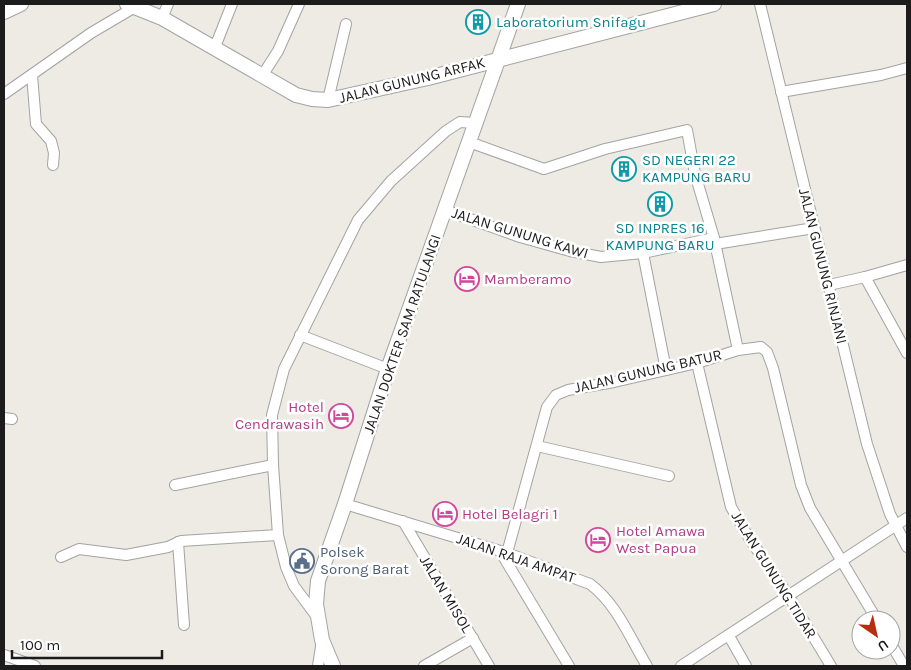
<svg xmlns="http://www.w3.org/2000/svg" width="911" height="670" font-family="Karla,sans-serif">
	<style>
		.lines { fill: none; stroke-linecap: round; stroke-linejoin: round }
		.minor-casing { stroke: #a3a3a3; stroke-width: 12 }
		.tertiary-casing { stroke: #a3a3a3; stroke-width: 16 }
		.minor { stroke: #fff; stroke-width: 10 }
		.tertiary { stroke: #fff; stroke-width: 14 }
		.labels { text-anchor: middle; dominant-baseline: central; stroke-width: 5; stroke-linejoin: round; paint-order: stroke }
		.culture-label { font-size: 15px; fill: #0d838f; stroke: #fff; text-anchor: start }
		.street-label { font-size: 15px; fill: #1c1c1c; stroke: #fff }
		.hotel-label { font-size: 15px; fill: #b23c85; stroke: #fff; text-anchor: start }
		.service-label { font-size: 15px; fill: #4e5e75; stroke: #fff; text-anchor: start }
	</style>
	<rect width="100%" height="100%" fill="#edebe3"/>
	<g class="lines">
		<defs>
			<g id="minor">
				<polyline points="760,4 867,444 890,514 907,547"/>
				<polyline points="162,18 168,4"/>
				<polyline points="215,47 232,4"/>
				<polyline points="32,75 36,124 51,141 54,153 53,165"/>
				<polyline points="262,76 278,51 299,4"/>
				<polyline points="781,92 881,75 907,68"/>
				<polyline points="4,94 91,33 135,7"/>
				<polyline points="328,100 346,24"/>
				<polyline points="469,142 544,169 605,149 687,130 695,174 714,238 738,350"/>
				<polyline points="445,210 520,237 570,251 601,257 643,253 714,238"/>
				<polyline points="715,244 814,228"/>
				<polyline points="643,253 666,370"/>
				<polyline points="865,277 907,353"/>
				<polyline points="829,285 865,277 907,265"/>
				<polyline points="300,335 388,369"/>
				<polyline points="697,363 731,507 749,538 788,595 831,666"/>
				<polyline points="4,418 12,419"/>
				<polyline points="537,446 669,476"/>
				<polyline points="175,485 273,465"/>
				<path d="M345 504 507 553 590 584C617 604 630 638 647 666"/>
				<polyline points="403,521 489,666"/>
				<polyline points="178,542 184,625"/>
				<polyline points="500,551 569,666"/>
				<polyline points="507,553 547,407 556,395 568,390 614,382 697,363 738,350 761,347 767,352 773,368 801,485 810,508 877,620"/>
				<polyline points="61,557 79,549 126,555 168,547 181,541 278,535"/>
				<polyline points="317,617 294,586 286,567 278,535 273,465 272,415 284,369 358,220 391,181 446,131 460,122 475,123"/>
				<polyline points="729,636 746,666"/>
				<polyline points="891,644 904,666"/>
				<polyline points="4,655 35,666"/>
				<polyline points="318,666 322,640"/>
				<polyline points="424,666 473,638"/>
				<polyline points="681,666 907,518"/>
			</g>
			<g id="tertiary">
				<polyline points="127,4 162,18 296,95 312,99 328,100 428,78 714,4"/>
				<polyline points="4,12 21,4"/>
				<polyline points="333,666 322,640 316,604 318,581 345,504 388,369 518,4"/>
			</g>
		</defs>
		<use href="#minor" class="minor-casing"/>
		<use href="#tertiary" class="tertiary-casing"/>
		<use href="#minor" class="minor"/>
		<use href="#tertiary" class="tertiary"/>
	</g>
	<defs>
		<symbol id="building-ring" viewBox="-11 -11 22 22"><circle r="9.5" fill="#fff" stroke="#0f9aa8" stroke-width="1.5"/><path d="M-4-6H4V6H1V3H-1V6H-4ZM-2.5-4.3h1.7v1.8h-1.7ZM.8-4.3h1.7v1.8H.8ZM-2.5-1h1.7V.8h-1.7ZM.8-1h1.7V.8H.8Z" fill="#0f9aa8"/></symbol>
		<symbol id="hotel-ring" viewBox="-11 -11 22 22"><circle r="9.5" fill="#fff" stroke="#d1479c" stroke-width="1.5"/><path d="M-6-4.5h1.5V1H6V5H4.5V3h-9V5H-6ZM-4 0a1.8 1.8 0 1 1 3.6 0ZM.5 0V-2.5h3Q6-2.5 6 0Z" fill="#d1479c"/></symbol>
		<symbol id="civic-ring" viewBox="-11 -11 22 22"><circle r="9.5" fill="#fff" stroke="#5c6f8a" stroke-width="1.5"/><path d="M-.6-6.5H3V-4.5H.6V-3L4-1V1h2V6H-6V1h2V-1L-.6-3ZM-1.2 2.5V6h2.4V2.5Z" fill="#5c6f8a"/></symbol>
	</defs>
	<g fill-rule="evenodd">
		<use href="#building-ring" x="464" y="8" width="28" height="28"/>
		<use href="#building-ring" x="610" y="155" width="28" height="28"/>
		<use href="#building-ring" x="646" y="190" width="28" height="28"/>
		<use href="#hotel-ring" x="453" y="265" width="28" height="28"/>
		<use href="#hotel-ring" x="327" y="402" width="28" height="28"/>
		<use href="#hotel-ring" x="431" y="500" width="28" height="28"/>
		<use href="#hotel-ring" x="584" y="526" width="28" height="28"/>
		<use href="#civic-ring" x="288" y="547" width="28" height="28"/>
	</g>
	<g class="labels">
		<g class="culture-label">
			<text x="496" y="22">Laboratorium Snifagu</text>
			<text x="642" y="160">SD NEGERI 22<tspan x="642" dy="17">KAMPUNG BARU</tspan></text>
			<text x="660" y="228" text-anchor="middle">SD INPRES 16<tspan x="660" dy="17">KAMPUNG BARU</tspan></text>
		</g>
		<g class="street-label">
			<text transform="translate(412 80) rotate(-14)">JALAN GUNUNG ARFAK</text>
			<text transform="translate(520 233) rotate(17)">JALAN GUNUNG KAWI</text>
			<text transform="translate(823 266) rotate(76)">JALAN GUNUNG RINJANI</text>
			<text transform="translate(402 334) rotate(-71)">JALAN DOKTER SAM RATULANGI</text>
			<text transform="translate(648 371) rotate(-13)">JALAN GUNUNG BATUR</text>
			<text transform="translate(516 558) rotate(19)">JALAN RAJA AMPAT</text>
			<text transform="translate(774 575) rotate(58)">JALAN GUNUNG TIDAR</text>
			<text transform="translate(446 594) rotate(59)">JALAN MISOL</text>
		</g>
		<g class="hotel-label">
			<text x="484" y="279">Mamberamo</text>
			<text x="324" y="407" text-anchor="end">Hotel<tspan x="324" dy="17">Cendrawasih</tspan></text>
			<text x="462" y="514">Hotel Belagri 1</text>
			<text x="616" y="531">Hotel Amawa<tspan x="616" dy="17">West Papua</tspan></text>
		</g>
		<g class="service-label">
			<text x="320" y="552">Polsek<tspan x="320" dy="17">Sorong Barat</tspan></text>
		</g>
	</g>
	<rect width="911" height="670" fill="none" stroke="#1c1c1c" stroke-width="10"/>
	<g transform="translate(876 635) rotate(146)"><circle r="24" fill="#ffffff" stroke="#a4a4a4"/>
	<path d="M0-4L9 19L0 12L-9 19Z" fill="#ba2c0f"/>
	<text y="-8" font-size="14" font-weight="bold" text-anchor="middle" fill="#1c1c1c">U</text>
	</g>
	<path d="M12 650v8h150v-8" fill="none" stroke="#1c1c1c" stroke-width="2.5"/>
	<text x="20" y="650" font-size="15" fill="#1c1c1c" stroke="#ffffff" stroke-width="4" paint-order="stroke">100 m</text>
</svg>
